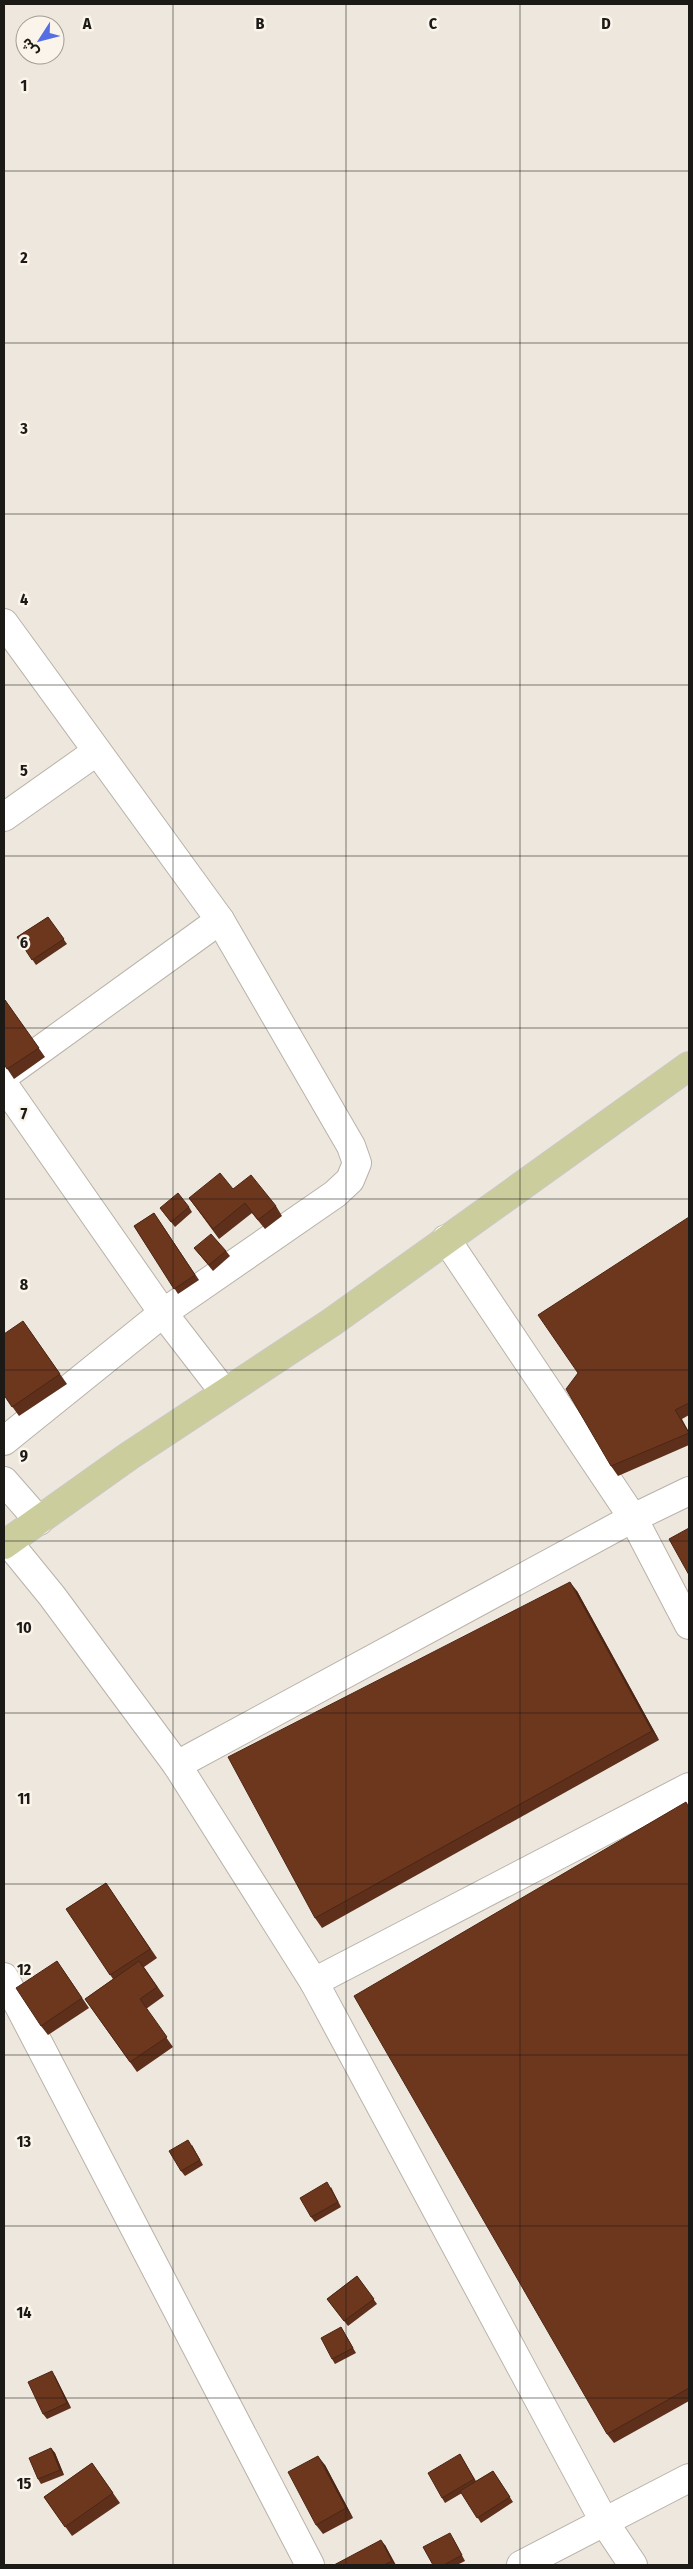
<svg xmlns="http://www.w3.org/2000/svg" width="693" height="2569" font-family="'Fira Sans Condensed','Noto Sans Arabic',sans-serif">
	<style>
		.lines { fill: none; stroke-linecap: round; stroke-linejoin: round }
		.minor-casing { stroke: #b9b2a9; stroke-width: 30 }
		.major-casing { stroke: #c9c8c7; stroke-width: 30 }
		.minor { stroke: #fff; stroke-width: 28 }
		.major { stroke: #cbce9c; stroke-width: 28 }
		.wall { fill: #5e2f1a }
		.shaded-wall { fill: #4c2615 }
		.building { fill: #6d371e; stroke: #4c2615 }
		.grid { fill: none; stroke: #1c1a16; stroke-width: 1; stroke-opacity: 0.55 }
		.grid-label { font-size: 16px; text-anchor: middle; font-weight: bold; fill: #1c1a16; stroke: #fbf4ea; stroke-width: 5; stroke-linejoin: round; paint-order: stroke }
	</style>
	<rect width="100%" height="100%" fill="#eee7dd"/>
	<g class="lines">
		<defs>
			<g id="minor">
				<polyline points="4,623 220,920 351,1146 357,1163 350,1180 335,1194 163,1313 4,1441"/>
				<polyline points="4,817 96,752"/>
				<polyline points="11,1071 220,920"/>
				<polyline points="4,1085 163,1313 224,1392"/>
				<polyline points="446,1239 633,1518 689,1625"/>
				<polyline points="4,1481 39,1521"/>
				<polyline points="8,1542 52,1596 177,1765 633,1518 689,1491"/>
				<polyline points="177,1765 314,1982 605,2523 633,2565"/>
				<polyline points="4,1977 310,2565"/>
				<polyline points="314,1982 689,1787"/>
				<polyline points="521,2565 689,2478"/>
			</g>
			<polyline id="major" points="4,1545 129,1456 332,1322 689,1066"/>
		</defs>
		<use href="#minor" class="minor-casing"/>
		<use href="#major" class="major-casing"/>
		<use href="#minor" class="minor"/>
		<use href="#major" class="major"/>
	</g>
	<g class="wall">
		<polygon points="48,917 67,944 36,965 17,937"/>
		<polygon points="5,1000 45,1057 14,1079 4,1064"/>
		<polygon points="189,1198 276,1206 282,1216 265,1229 252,1213 219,1239"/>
		<polygon points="189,1207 192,1212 175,1227 160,1208"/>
		<polygon points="154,1213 199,1280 178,1294 134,1226"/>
		<polygon points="689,1217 689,1415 682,1419 689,1432 689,1445 618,1476 611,1466"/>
		<polygon points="194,1248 226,1251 230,1256 213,1271"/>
		<polygon points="23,1321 67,1384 19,1416 4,1395"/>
		<polygon points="577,1591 659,1740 322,1928 315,1918"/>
		<polygon points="689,1807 689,2401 614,2443 607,2434"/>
		<polygon points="106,1883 157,1958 144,1967 164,1996 146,2009 173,2047 137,2072 85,1999 113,1979 66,1909"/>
		<polygon points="57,1961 89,2008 48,2035 41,2026"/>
		<polygon points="192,2145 203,2165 185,2176 181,2171"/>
		<polygon points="331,2187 341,2207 315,2222 311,2217"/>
		<polygon points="357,2276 377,2304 348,2326 327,2299"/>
		<polygon points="341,2327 356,2353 335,2364 332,2359"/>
		<polygon points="55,2376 71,2408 47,2419 43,2414"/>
		<polygon points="51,2448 55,2453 64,2475 41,2484 38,2479"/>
		<polygon points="460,2454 476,2481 493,2471 513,2502 481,2523 462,2493 445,2503 442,2498"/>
		<polygon points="92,2463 120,2503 72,2536 44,2497"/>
		<polygon points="325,2465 353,2518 323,2534 316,2525"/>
		<polygon points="453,2538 465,2561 457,2565 433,2565"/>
		<polygon points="385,2545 396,2565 334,2565"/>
	</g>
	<g class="shaded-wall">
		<polygon points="570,1582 577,1591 659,1740 652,1731"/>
		<polygon points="52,2371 55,2376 71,2408 67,2403"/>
		<polygon points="51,2448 55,2453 64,2475 60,2470"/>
		<polygon points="318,2456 325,2465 353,2518 346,2508"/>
		<polygon points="381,2540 385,2545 395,2565 392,2561"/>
	</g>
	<g class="building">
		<polygon points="48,917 64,939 32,960 17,937"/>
		<polygon points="5,1000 39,1048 7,1069 4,1064 4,1001"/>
		<polygon points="220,1173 233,1189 251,1175 276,1206 258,1220 245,1203 213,1229 189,1198"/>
		<polygon points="178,1193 189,1207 171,1222 160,1208"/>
		<polygon points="154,1213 195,1275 174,1289 134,1226"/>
		<polygon points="689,1217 689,1403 675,1410 689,1433 611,1466 566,1389 578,1373 538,1315"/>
		<polygon points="211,1234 226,1251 209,1265 194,1248"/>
		<polygon points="23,1321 60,1374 12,1407 4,1395 4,1334"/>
		<polygon points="689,1528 689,1575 669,1539"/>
		<polygon points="570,1582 652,1731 315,1918 228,1757"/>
		<polygon points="686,1802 689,1808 689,2388 607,2434 354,1996"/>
		<polygon points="106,1883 150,1949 110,1975 66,1909"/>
		<polygon points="57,1961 82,1998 41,2026 16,1988"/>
		<polygon points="139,1961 157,1987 140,1999 167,2037 130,2062 85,1999"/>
		<polygon points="188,2140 200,2160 181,2171 169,2151"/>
		<polygon points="327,2182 338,2202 311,2217 300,2198"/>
		<polygon points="357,2276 374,2299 344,2321 327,2299"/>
		<polygon points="341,2327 353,2348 332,2359 321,2338"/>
		<polygon points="52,2371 67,2403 43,2414 28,2382"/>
		<polygon points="51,2448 60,2470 38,2479 29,2458"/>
		<polygon points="460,2454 474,2479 442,2498 428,2473"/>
		<polygon points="318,2456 346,2508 316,2525 288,2472"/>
		<polygon points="92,2463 113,2493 65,2527 44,2497"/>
		<polygon points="493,2471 510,2497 477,2518 460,2491"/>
		<polygon points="450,2533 462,2555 444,2565 433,2565 423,2547"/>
		<polygon points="381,2540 392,2561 384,2565 334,2565"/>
	</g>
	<path class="grid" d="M173 4V2565M346 4V2565M520 4V2565M4 171H689M4 343H689M4 514H689M4 685H689M4 856H689M4 1028H689M4 1199H689M4 1370H689M4 1541H689M4 1713H689M4 1884H689M4 2055H689M4 2226H689M4 2398H689"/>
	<g class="grid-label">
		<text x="87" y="29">A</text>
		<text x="260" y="29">B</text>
		<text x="433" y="29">C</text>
		<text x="606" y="29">D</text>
		<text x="24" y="91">1</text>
		<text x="24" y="263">2</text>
		<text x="24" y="434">3</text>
		<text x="24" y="605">4</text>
		<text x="24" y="776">5</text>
		<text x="24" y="948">6</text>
		<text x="24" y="1119">7</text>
		<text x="24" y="1290">8</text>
		<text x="24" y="1461">9</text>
		<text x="24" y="1633">10</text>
		<text x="24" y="1804">11</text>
		<text x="24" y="1975">12</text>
		<text x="24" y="2147">13</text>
		<text x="24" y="2318">14</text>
		<text x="24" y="2489">15</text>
	</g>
	<rect width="693" height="2569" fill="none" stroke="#1c1a16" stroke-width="10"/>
	<g transform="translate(40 40) rotate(234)"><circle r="24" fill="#fbf4ea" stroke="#a29d95"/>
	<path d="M0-4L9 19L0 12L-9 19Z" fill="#556ee4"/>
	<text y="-8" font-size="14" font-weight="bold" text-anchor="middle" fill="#1c1a16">ش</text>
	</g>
</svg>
